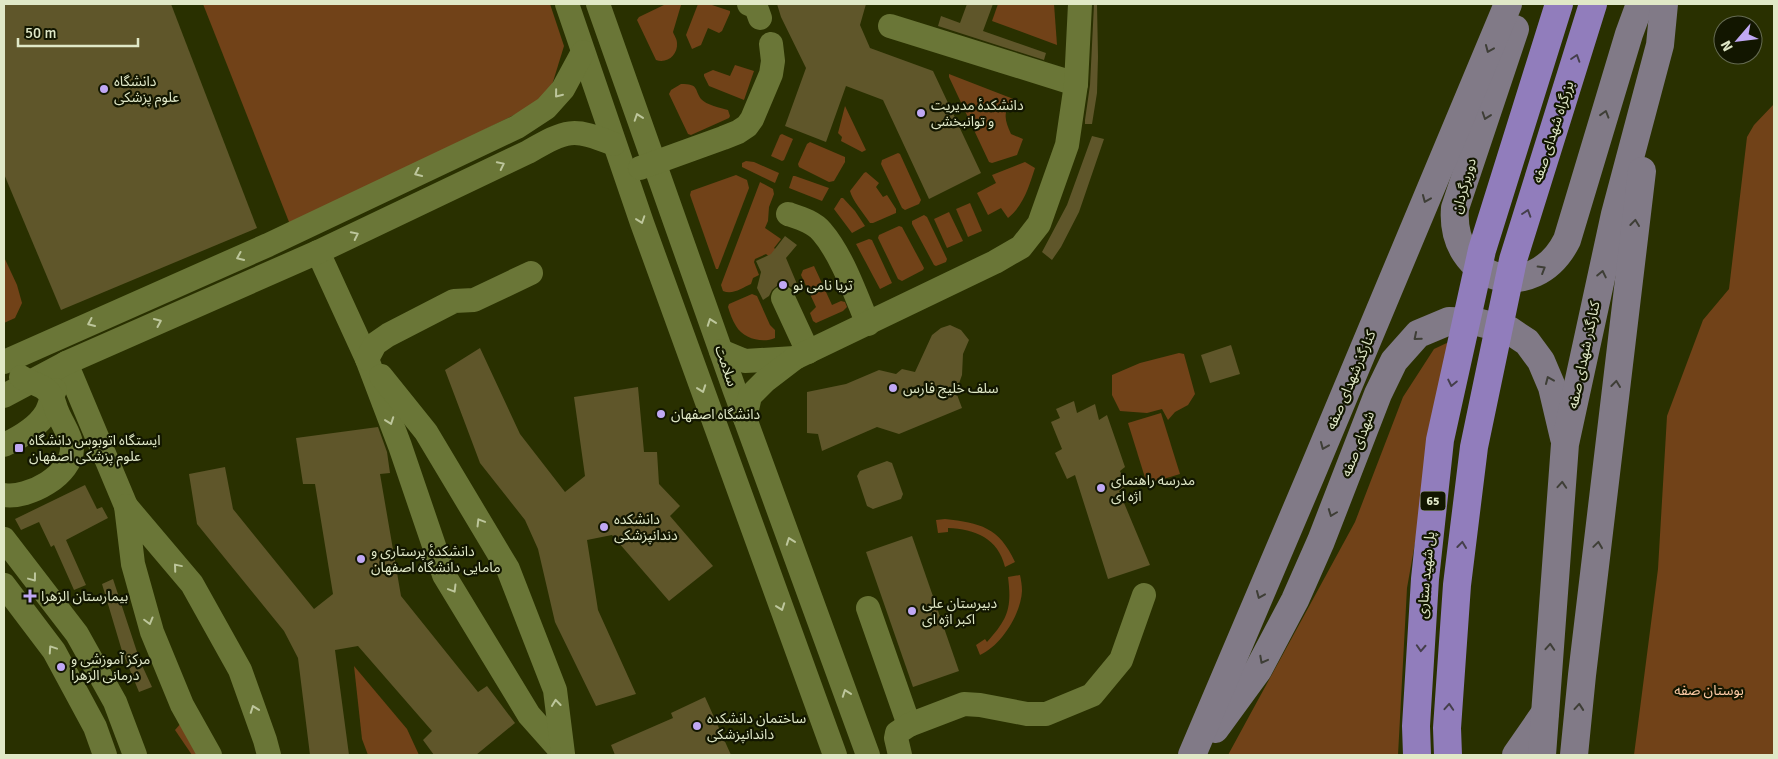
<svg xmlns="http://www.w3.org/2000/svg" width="1778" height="759" font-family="Signika,'Noto Sans Arabic',sans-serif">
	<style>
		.green { fill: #714218 }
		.building { fill: #5f562a }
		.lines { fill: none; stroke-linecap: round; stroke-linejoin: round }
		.minor { stroke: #6a7637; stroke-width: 24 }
		.major { stroke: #817a87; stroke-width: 28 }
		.highway { stroke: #917dbc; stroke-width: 28 }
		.oneway { stroke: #3e3e36 }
		.oneway2 { stroke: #453f4b }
		.oneway3 { stroke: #bdc69c }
		.poi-dot { fill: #c0a8f4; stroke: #121600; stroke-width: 2 }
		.labels { text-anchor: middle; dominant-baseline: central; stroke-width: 4.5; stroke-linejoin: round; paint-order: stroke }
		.shield { fill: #121600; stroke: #a2a98b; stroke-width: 1 }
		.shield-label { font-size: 12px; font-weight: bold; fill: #e0e8c7 }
		.poi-label { font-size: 14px; fill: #e0e8c7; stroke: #121600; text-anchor: start }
		.street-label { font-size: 14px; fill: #e0e8c7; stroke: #121600 }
		.park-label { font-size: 14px; fill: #fbc9a4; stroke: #121600 }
	</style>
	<rect width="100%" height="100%" fill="#293000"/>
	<g class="green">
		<polygon points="203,4 550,4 564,46 548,98 291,227"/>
		<path d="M666 4H680L681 5 673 32C674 35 677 39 677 43 678 55 667 64 656 60L637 20 639 17Z"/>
		<polygon points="698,4 709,4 730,11 730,13 722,31 719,33 708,28 701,45 692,49 686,35"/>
		<polygon points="998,4 1054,4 1057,45 992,21"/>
		<polygon points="735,65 754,71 744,100 709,86 704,76 704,74 713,70 730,76"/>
		<path d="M949 74 1016 100C1001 110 1005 121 1011 134L1023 139 1017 155 992 163 989 162 949 77Z"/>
		<path d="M681 84C699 84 694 89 701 99 706 105 721 108 728 110L730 116 729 118 691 135 688 134 669 94 671 90Z"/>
		<polygon points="1774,104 1774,755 1634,755 1658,569 1667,416 1703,320 1729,289 1747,137 1754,125"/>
		<polygon points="845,106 866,150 862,152 841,141 842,137 838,133"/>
		<polygon points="782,134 793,139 784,160 782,161 771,156 780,135"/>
		<polygon points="810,142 845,157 845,162 834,181 829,182 799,167 798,164 807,144"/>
		<polygon points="898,153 900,154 921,200 919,204 905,210 902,208 881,164 882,160"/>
		<polygon points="746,161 754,162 779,173 775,183 742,167 742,163"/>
		<path d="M1025 162 1035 168C1029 186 1024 205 1008 218L1001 208 988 215 977 193 996 183 992 175Z"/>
		<path d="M866 172 879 183 876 187 883 197 887 195 896 209V213L873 223H870C864 214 852 200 850 191L864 173Z"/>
		<polygon points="736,175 747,180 749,188 718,269 716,269 690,195 691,191"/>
		<polygon points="793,176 795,176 829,188 822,201 789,188"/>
		<path d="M760 182 773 189 774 194 769 207 768 221 765 228 781 239 774 248 786 257 771 258 766 254 755 259 754 262 759 275 753 278 751 284C742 288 733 295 723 291L721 285Z"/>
		<polygon points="841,198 843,198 855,211 865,226 852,233 834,209"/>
		<polygon points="970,203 982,231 968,237 956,209"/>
		<polygon points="949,212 963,241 947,248 934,219"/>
		<polygon points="924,215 927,217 947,259 946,262 936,266 934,265 912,224 912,221"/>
		<polygon points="899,226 902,227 924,268 923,270 902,281 898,279 878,238 879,235"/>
		<polygon points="869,239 872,240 892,283 880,289 856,244"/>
		<polygon points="4,257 17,285 22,303 15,318 4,323"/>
		<polygon points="814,266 832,305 841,301 845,302 847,307 843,311 816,323 813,321 810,313 816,307 801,275 803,270"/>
		<path d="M752 294 757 296 770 325 775 330V338C762 344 743 338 736 326 732 320 730 313 728 307L729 304Z"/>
		<polygon points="1451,341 1407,588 1398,755 1228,755 1355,522 1403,397 1434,349"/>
		<polygon points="1179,353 1184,354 1195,394 1188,405 1175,412 1168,420 1162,409 1147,413 1120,411 1112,395 1112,375 1140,363"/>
		<polygon points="1161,413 1180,474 1147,484 1128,423"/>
		<path d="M945 519C980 523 999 527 1015 562L1005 567C998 538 975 529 948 528V532L938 533 936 520Z"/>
		<path d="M1020 575C1021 580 1022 585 1022 591 1021 614 1001 646 980 655L976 645 985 639 987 642C1008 619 1012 608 1008 577Z"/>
		<polygon points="354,666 407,729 419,755 368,755 362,739"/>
		<polygon points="182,722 205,755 192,755 175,730"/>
	</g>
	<g class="building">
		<polygon points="4,4 171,4 257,228 61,310 4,174"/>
		<polygon points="777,4 866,4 860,25 870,48 933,71 981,173 929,199 883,100 846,86 826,142 785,126 806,68 781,17"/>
		<polygon points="967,4 993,4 983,31 1046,53 1044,60 938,26 941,16 960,23"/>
		<polygon points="1094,4 1097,4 1098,57 1097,93 1092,124 1085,124 1085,120 1090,85"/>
		<polygon points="1092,136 1104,139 1079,212 1061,247 1052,260 1042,252 1067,205"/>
		<polygon points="785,236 797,245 786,258 797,284 791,287 785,284 778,285 772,290 769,296 763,300 757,288 761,272 756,261 771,254"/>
		<polygon points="950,325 961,330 969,340 963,354 962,375 956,392 962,408 899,434 877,427 822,451 818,434 807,433 807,392 846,384 879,370 896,374 902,369 915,372 932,335 941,328"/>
		<polygon points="1231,345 1240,374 1210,383 1201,355"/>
		<polygon points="480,348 520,434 565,492 585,476 574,397 638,387 644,452 657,452 659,484 680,506 670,516 713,566 669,601 612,535 587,540 598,610 636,694 596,706 555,622 538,549 525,520 480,463 445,370"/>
		<polygon points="1074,401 1077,413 1095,404 1099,420 1107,415 1125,467 1120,471 1126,486 1119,491 1150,565 1108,579 1075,475 1067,479 1055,453 1062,449 1051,422 1060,418 1056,409"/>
		<polygon points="378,427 387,452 390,473 380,474 401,596 478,692 487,686 515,723 476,755 434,755 423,740 432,731 358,646 335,650 349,755 310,755 298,658 284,631 197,524 189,474 225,467 233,509 314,609 333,594 315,484 303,484 296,438"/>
		<polygon points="887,461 892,463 903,494 901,499 873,509 867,506 857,476 860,471"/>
		<polygon points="85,485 97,509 102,507 108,518 66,540 86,585 74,590 54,545 51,547 39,522 21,530 15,519"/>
		<polygon points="912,536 959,671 913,687 866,552"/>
		<polygon points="113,579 140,661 152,687 139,692 122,651 102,584"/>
		<polygon points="705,697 731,755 615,755 611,745 673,718 671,713"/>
	</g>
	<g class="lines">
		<g class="minor">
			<polyline points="567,4 642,223 835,755"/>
			<polyline points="598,4 735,391 868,755"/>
			<polyline points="749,4 756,7 760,18"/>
			<polyline points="890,26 1076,84"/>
			<polyline points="640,168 723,138 738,132 747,126 752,119 771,74 773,61 771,44"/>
			<path d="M788 214C800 218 814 222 822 232 842 255 856 296 868 324"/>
			<polyline points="318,252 367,359 400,446 444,575 529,715 561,751"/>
			<polyline points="783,298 808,352"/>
			<polyline points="721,351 745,361 795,358"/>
			<polyline points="367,359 375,344 388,335 454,301 474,300 531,273"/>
			<polyline points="4,362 268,245 517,127 546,108 563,89 583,52"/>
			<polyline points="66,363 126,506"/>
			<polyline points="381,376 426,432 508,569 555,690 563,754"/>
			<path d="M4 396 66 363 318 252 528 152C567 130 572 127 614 144"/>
			<polyline points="745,418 750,396 765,381 795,358 995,262 1021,247 1039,224 1067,145 1076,84 1080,4"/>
			<path d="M4 445C19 438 37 428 46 413 50 406 51 398 55 390"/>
			<path d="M4 495C28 499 73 475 72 447 71 435 61 422 57 411 55 407 54 401 52 397 44 383 32 385 21 377"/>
			<polyline points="4,539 77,634 115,702 135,755"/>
			<polyline points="4,585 54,651 95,727 105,755"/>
			<polyline points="868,608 909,725"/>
			<polyline points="210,755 182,705 152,632 133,564 126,506 192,584 240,670 265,740 269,755"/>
			<polyline points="900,755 896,738 897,733 909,725 964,704 980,705 1027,714 1046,714 1092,695 1121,660 1144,595"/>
		</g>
		<g class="major">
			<path d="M1515 29 1455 208C1449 281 1534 306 1567 240L1629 34 1640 4"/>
			<polyline points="1215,729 1258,670 1295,600 1321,541 1378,394 1394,361 1418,334 1449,321 1477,322 1509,330 1527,342 1541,361 1552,387 1564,438"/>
			<polyline points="1192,755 1311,475 1508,4"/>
			<polyline points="1516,755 1545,713"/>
			<polyline points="1542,755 1565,444 1615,214 1660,45 1664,4"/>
			<polyline points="1574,755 1582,675 1642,171"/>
		</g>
		<g class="highway">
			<polyline points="1417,755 1416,726 1425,579 1440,440 1482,250 1559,4"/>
			<polyline points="1448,755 1447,728 1457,585 1474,447 1513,260 1593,4"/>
		</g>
	</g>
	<defs><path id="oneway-chevron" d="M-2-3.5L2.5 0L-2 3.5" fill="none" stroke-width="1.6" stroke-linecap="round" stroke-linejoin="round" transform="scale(1.25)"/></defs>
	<g class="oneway">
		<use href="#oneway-chevron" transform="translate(1489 49) rotate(113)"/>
		<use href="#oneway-chevron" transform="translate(1605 114) rotate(-73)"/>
		<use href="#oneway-chevron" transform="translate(1486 116) rotate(109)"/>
		<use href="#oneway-chevron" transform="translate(1426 199) rotate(113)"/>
		<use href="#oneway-chevron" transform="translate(1635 223) rotate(-83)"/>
		<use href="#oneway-chevron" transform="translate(1542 269) rotate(-31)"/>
		<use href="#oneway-chevron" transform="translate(1602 274) rotate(-78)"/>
		<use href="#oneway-chevron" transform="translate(1417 337) rotate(140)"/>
		<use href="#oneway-chevron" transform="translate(1549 380) rotate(-113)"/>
		<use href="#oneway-chevron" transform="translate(1616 384) rotate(-83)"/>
		<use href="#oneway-chevron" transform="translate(1324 446) rotate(113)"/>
		<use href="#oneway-chevron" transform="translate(1562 485) rotate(-86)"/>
		<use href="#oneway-chevron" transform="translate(1332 513) rotate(111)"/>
		<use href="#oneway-chevron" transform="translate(1598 545) rotate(-82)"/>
		<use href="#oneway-chevron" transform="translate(1260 595) rotate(113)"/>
		<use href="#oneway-chevron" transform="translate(1550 647) rotate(-86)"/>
		<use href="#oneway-chevron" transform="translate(1263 660) rotate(118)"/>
		<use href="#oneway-chevron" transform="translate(1579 707) rotate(-85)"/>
	</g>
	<g class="oneway2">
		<use href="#oneway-chevron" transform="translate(1576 58) rotate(-72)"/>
		<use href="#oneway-chevron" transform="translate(1527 213) rotate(-72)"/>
		<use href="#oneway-chevron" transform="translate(1452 383) rotate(102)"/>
		<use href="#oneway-chevron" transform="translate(1462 545) rotate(-83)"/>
		<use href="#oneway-chevron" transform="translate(1421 648) rotate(93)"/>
		<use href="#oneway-chevron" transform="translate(1449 707) rotate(-86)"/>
	</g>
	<g class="oneway3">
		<use href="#oneway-chevron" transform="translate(558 94) rotate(129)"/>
		<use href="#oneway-chevron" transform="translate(638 117) rotate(-109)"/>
		<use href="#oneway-chevron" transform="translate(501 165) rotate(-26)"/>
		<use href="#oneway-chevron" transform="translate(418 173) rotate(155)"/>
		<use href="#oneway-chevron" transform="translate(641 220) rotate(71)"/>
		<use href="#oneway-chevron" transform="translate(355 235) rotate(-26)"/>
		<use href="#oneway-chevron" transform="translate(240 257) rotate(156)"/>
		<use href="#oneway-chevron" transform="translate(158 322) rotate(-24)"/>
		<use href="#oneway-chevron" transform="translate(711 322) rotate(-110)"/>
		<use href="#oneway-chevron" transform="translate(91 323) rotate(156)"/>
		<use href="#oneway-chevron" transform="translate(702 389) rotate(70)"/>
		<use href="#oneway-chevron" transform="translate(390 421) rotate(70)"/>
		<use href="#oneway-chevron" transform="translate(480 522) rotate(-121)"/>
		<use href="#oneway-chevron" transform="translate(790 541) rotate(-110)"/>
		<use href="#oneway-chevron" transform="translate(177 567) rotate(-130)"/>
		<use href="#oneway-chevron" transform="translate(33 578) rotate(53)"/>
		<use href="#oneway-chevron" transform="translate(453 589) rotate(59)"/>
		<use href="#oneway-chevron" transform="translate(781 607) rotate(70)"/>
		<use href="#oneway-chevron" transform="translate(149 621) rotate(75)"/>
		<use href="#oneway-chevron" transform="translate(52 649) rotate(-124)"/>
		<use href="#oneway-chevron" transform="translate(846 693) rotate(-110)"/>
		<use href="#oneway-chevron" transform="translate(556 703) rotate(-96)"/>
		<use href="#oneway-chevron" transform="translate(254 709) rotate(-110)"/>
	</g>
	<g class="poi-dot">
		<circle cx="104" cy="89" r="5"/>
		<circle cx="921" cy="113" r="5"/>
		<circle cx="783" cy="285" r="5"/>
		<circle cx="893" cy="388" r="5"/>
		<circle cx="661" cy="414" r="5"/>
		<rect x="14" y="443" width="10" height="10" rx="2.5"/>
		<circle cx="1101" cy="488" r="5"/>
		<circle cx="604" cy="527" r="5"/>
		<circle cx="361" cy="559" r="5"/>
		<path d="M27.5 588.5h5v5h5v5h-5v5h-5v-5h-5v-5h5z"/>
		<circle cx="912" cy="611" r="5"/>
		<circle cx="61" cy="667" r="5"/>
		<circle cx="697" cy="726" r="5"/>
	</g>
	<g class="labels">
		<rect class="shield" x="1420.5" y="491.5" width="25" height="19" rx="4"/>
		<g class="shield-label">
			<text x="1433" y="501">65</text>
		</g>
		<g class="poi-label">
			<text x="114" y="81">دانشگاه<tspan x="114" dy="16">علوم پزشکی</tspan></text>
			<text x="931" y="105">دانشکدهٔ مدیریت<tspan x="931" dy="16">و توانبخشی</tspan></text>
			<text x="793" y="285">تریا نامی نو</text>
			<text x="903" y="388">سلف خلیج فارس</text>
			<text x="671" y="414">دانشگاه اصفهان</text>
			<text x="29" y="440">ایستگاه اتوبوس دانشگاه<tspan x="29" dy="16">علوم پزشکی اصفهان</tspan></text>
			<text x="1111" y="480">مدرسه راهنمای<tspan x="1111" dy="16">اژه ای</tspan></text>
			<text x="614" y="519">دانشکده<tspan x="614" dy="16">دندانپزشکی</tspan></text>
			<text x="371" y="551">دانشکدهٔ پرستاری و<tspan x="371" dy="16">مامایی دانشگاه اصفهان</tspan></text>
			<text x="41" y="596">بیمارستان الزهرا</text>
			<text x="922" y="603">دبیرستان علی<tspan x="922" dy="16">اکبر اژه ای</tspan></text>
			<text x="71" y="659">مرکز آموزشی و<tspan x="71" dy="16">درمانی الزهرا</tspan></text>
			<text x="707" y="718">ساختمان دانشکده<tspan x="707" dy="16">داندانپزشکی</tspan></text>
		</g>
		<g class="street-label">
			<text transform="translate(1553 132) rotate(-72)">بزرگراه شهدای صفه</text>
			<text transform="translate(1464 186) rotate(-74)">دوربرگردان</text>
			<text transform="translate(1584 355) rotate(-78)">کنارگذر شهدای صفه</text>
			<text transform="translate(726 366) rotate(71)">سلامت</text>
			<text transform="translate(1351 380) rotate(-67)">کنارگذرشهدای صفه</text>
			<text transform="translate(1358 444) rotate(-69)">شهدای صفه</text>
			<text transform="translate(1426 575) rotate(-85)">پل شهید ستاری</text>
		</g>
		<g class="park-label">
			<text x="1709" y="690">بوستان صفه</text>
		</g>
	</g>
	<rect width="1778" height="759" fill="none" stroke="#e0e8c7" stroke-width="10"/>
	<g transform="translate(1738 40) rotate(242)"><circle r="24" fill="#121600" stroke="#646a50"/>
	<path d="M0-4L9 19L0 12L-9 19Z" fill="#c0a8f4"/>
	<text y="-8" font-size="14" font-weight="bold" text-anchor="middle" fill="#e0e8c7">N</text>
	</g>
	<path d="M18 38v8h120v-8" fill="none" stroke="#e0e8c7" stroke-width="2.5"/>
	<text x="25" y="38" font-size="15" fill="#e0e8c7" stroke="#121600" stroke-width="4" paint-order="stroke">50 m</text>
</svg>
